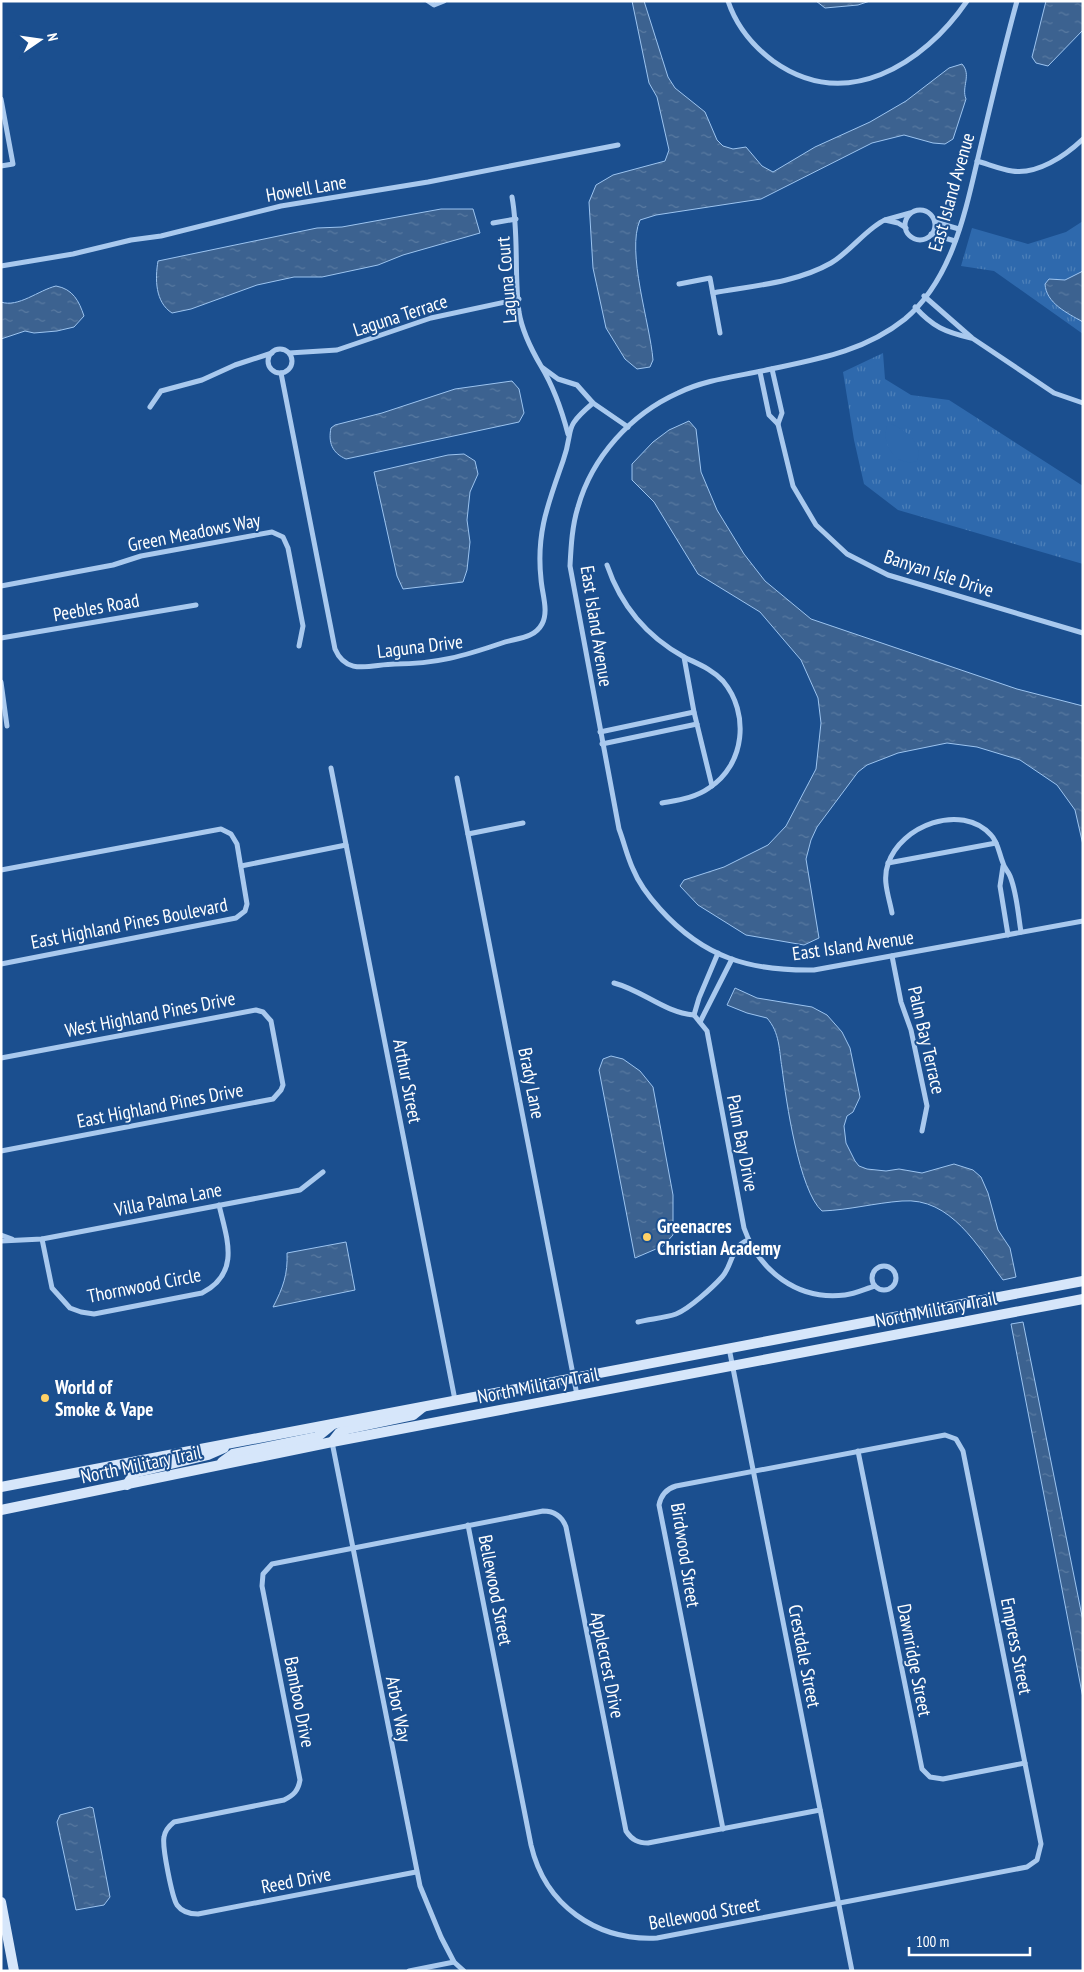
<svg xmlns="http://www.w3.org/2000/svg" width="1084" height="1972" font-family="'PT Sans Narrow',sans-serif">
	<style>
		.grass { fill: url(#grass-tufts) }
		.pitch { fill: #2e69ad }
		.water { fill: url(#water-ripples); stroke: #9cc4f0 }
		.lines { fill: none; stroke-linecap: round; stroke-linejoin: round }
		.street { stroke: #a9c9ee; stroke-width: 5 }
		.secondary { stroke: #d6e6fa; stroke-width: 10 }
		.poi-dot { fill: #ffd166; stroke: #1b4f8f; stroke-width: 2 }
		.labels { text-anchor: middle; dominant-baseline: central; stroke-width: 4; stroke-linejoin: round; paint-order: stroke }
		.street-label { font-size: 19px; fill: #fff; stroke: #1b4f8f }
		.poi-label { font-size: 19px; font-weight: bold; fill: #fff; stroke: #1b4f8f; text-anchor: start }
	</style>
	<defs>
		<pattern id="grass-tufts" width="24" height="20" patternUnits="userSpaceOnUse" patternTransform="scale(1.25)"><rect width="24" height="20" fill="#2e69ad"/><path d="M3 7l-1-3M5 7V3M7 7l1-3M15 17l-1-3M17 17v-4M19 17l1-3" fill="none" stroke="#4d80b9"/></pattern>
		<pattern id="water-ripples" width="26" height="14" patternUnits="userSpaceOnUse" patternTransform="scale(1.25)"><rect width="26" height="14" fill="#3c6290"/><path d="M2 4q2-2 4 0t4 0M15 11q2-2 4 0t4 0" fill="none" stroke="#597aa1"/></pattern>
	</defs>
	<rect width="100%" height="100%" fill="#1b4f8f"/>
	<g class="grass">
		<polygon points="1083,221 1083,334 994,271 961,266 972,228 1028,244 1066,232"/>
		<polygon points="883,353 885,379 911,395 949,400 1083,486 1083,564 898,510 864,484 854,440 843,372"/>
	</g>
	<path class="pitch" d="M891 424C905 429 924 444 917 461 896 468 881 444 887 426Z"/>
	<g class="water">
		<path d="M632 1H644L668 77 675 88 705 112 717 140 723 146 733 149 746 147 762 166 773 172 815 147 870 122 906 101 949 68 962 64C972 75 961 87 966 99L953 139 945 144 933 143 904 135 872 143 761 199 656 215 640 220C626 252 650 323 653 360L650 367 637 369 625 359 606 328 593 268 589 202 596 185 613 175 665 161 669 150 657 97 649 83Z"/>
		<polygon points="816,1 870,1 858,5 825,8"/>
		<polygon points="1046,1 1083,1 1083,30 1048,66 1036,63 1032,57"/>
		<path d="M441 209H473L480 233 403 255 378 265 322 277H294L257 285 191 309 172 313C155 302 155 279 158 261L317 228 342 227Z"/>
		<path d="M1083 271V322C1067 313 1046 303 1045 284L1049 279 1065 280Z"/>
		<path d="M56 286C73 289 79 301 84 316L74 327 57 331 34 333 25 331 1 339V302C18 308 39 290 56 286Z"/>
		<path d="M512 381 519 389 524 413 519 422 346 459C332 453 328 442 331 428L335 425 382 413 455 389Z"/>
		<polygon points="689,421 696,429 701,472 717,510 744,554 765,581 811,619 1017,689 1083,706 1083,845 1075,810 1057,785 1020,760 977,747 947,743 898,753 867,765 858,772 817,827 811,840 806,859 819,938 804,945 746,935 698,905 680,886 684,880 724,867 768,845 786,826 816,769 821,723 818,698 801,660 760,612 698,574 654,502 632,480 632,464 653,442 669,430"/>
		<polygon points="464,454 475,461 478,474 470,492 467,520 470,542 467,570 463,582 403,589 397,576 374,472 448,455"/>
		<path d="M735 988 757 998 812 1007 827 1015 842 1032 850 1048 860 1097 853 1112 847 1116 844 1126 846 1143 855 1161 859 1166 867 1169 886 1171 899 1169 922 1173 954 1164 973 1170 981 1177 988 1193 998 1230 1010 1248 1016 1277 1003 1280C978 1247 951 1197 902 1201 875 1203 849 1210 822 1211 799 1191 786 1100 782 1068 779 1050 780 1033 767 1018L747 1013 727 1005Z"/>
		<polygon points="611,1056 623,1059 640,1071 653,1087 673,1195 673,1235 663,1246 635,1258 599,1070 603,1059"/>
		<path d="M346 1242 355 1290 273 1307C283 1288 288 1274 287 1253Z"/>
		<polygon points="1023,1322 1083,1621 1083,1698 1011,1324"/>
		<polygon points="90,1807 93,1808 110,1897 104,1905 76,1910 57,1822 60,1815"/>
	</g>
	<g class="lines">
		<g class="street">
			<polyline points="428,1 434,5 444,1"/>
			<path d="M728 1C736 25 753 46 773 61 846 113 923 65 967 1"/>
			<path d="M1017 1C1004 48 993 95 982 141 967 202 956 276 905 319 865 351 819 359 771 369 741 376 706 379 678 393 631 414 592 457 578 507 572 526 571 547 570 566L619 829C624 842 627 856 633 869 639 884 650 898 660 909 704 958 750 971 814 970L1083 921"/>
			<polyline points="1,99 13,164 1,166"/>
			<path d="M977 161C988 164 1000 169 1012 171 1037 175 1065 156 1083 139"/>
			<path d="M512 197C519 235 514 274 519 312 522 331 531 349 541 366 553 386 562 411 568 434"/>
			<circle cx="920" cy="225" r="15"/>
			<polyline points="885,220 910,213"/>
			<polyline points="935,222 959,229"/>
			<polyline points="493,223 516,219"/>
			<polyline points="931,234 955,241"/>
			<polyline points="1,266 73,254 131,240 161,236 281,206 428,182 618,145"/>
			<polyline points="679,284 710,278 720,333"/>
			<path d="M713 293C751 286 796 283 831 263 850 252 868 227 885 220L898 223 906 228"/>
			<polyline points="924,296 972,338 1054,393 1083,403"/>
			<path d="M915 307C933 327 945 332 971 338"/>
			<circle cx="280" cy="361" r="12"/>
			<polyline points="289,353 337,350 431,318 519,299"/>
			<polyline points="543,368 558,379 577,385 593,403 628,427"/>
			<polyline points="772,369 782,413 778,424"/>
			<polyline points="760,372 769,415 778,424 793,486 816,525 847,554 888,575 1083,633"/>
			<path d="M281 373 335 649C347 677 372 664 395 664 436 664 464 656 502 643 516 638 534 639 542 624 549 611 542 594 541 579 536 533 548 504 563 461 575 428 561 430 593 403"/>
			<polyline points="150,407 161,391 202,380 235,365 272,353"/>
			<path d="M607 565C621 606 646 636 684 657L694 712 712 786"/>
			<polyline points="1,586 113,565 141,556 272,532 283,537 288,548 303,626 299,646"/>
			<polyline points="1,638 196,605"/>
			<polyline points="1,682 7,726"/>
			<polyline points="600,732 694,712"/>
			<polyline points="602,744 697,724"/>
			<polyline points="331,768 455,1400"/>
			<polyline points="457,778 577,1395"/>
			<path d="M662 803C678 800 695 798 709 788 745 765 750 713 723 681 712 669 698 664 684 657"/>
			<polyline points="468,834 523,823"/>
			<polyline points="888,863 996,843"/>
			<polyline points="241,866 346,845"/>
			<polyline points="1003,866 1000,886 1008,935"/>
			<polyline points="1,870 221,829 231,834 237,844 247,904 245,911 236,918 1,964"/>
			<path d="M892 913C889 897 882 880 888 864 900 826 961 802 991 835 998 842 999 853 1003 863 1004 868 1008 871 1010 876 1017 893 1018 914 1021 932"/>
			<polyline points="892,956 901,1002 911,1030 927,1106 922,1131"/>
			<path d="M614 983C644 991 663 1012 694 1015"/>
			<path d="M694 1015 707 1031 744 1228C759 1271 798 1301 845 1295 855 1294 865 1289 875 1286"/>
			<polyline points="694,1015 699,998 718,953"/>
			<polyline points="700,1022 732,959"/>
			<polyline points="1,1058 256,1010 263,1012 271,1021 283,1085 281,1090 273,1099 1,1151"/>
			<polyline points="1,1235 12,1239"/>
			<path d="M42 1239 52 1288 70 1308 81 1312 94 1314 202 1293C241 1273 227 1239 219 1205"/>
			<polyline points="1,1241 42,1239 300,1190 323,1172"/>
			<circle cx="884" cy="1278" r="12"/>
			<path d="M638 1322C650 1319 665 1318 676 1314 689 1309 713 1287 722 1277 733 1265 730 1247 748 1240"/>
			<polyline points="729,1348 852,1971"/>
			<polyline points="332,1442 420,1886 441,1937 454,1962 464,1971"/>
			<polyline points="858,1451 922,1769 930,1777 943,1779 1025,1763"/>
			<path d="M468 1525 531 1845C545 1905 596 1941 657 1938L1027 1867 1037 1860 1041 1844 963 1451 956 1439 945 1435 676 1486C666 1489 661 1495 659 1505L723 1829"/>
			<path d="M416 1872 198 1914C190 1914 182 1912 177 1905 172 1897 162 1847 164 1837 165 1830 169 1826 174 1822L284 1800C294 1795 298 1791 300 1780L262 1586 263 1574 272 1564 543 1511C555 1511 562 1516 566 1527L626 1831C632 1840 638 1843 648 1843L820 1810"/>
			<polyline points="409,1971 454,1962"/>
		</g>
		<g class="secondary">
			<polyline points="332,1442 339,1433 347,1429 413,1415 423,1407"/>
			<polyline points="222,1462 233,1454 317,1437 333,1424"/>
			<polyline points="127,1485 134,1473 208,1455 224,1448"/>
			<polyline points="1,1487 1083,1281"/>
			<polyline points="1,1510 332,1442 1083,1299"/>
			<polyline points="1,1902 14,1971"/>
		</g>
	</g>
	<g class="poi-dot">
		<circle cx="647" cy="1237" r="5"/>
		<circle cx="45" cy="1398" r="5"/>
	</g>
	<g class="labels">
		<g class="street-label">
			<text transform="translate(306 188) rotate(-10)">Howell Lane</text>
			<text transform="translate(951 192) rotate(-74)">East Island Avenue</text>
			<text transform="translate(506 280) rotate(-95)">Laguna Court</text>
			<text transform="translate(400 315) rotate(-18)">Laguna Terrace</text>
			<text transform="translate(194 532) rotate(-11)">Green Meadows Way</text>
			<text transform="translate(939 573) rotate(18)">Banyan Isle Drive</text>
			<text transform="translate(96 607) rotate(-10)">Peebles Road</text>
			<text transform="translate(597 626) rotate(81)">East Island Avenue</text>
			<text transform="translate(420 646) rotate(-7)">Laguna Drive</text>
			<text transform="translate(129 923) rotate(-11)">East Highland Pines Boulevard</text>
			<text transform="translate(853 945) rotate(-8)">East Island Avenue</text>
			<text transform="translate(150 1014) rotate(-11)">West Highland Pines Drive</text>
			<text transform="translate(927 1040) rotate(77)">Palm Bay Terrace</text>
			<text transform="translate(408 1081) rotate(79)">Arthur Street</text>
			<text transform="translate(532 1083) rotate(79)">Brady Lane</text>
			<text transform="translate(160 1105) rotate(-11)">East Highland Pines Drive</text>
			<text transform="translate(743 1143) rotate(79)">Palm Bay Drive</text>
			<text transform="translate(168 1199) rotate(-11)">Villa Palma Lane</text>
			<text transform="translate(144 1285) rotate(-11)">Thornwood Circle</text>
			<text transform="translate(936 1309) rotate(-11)">North Military Trail</text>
			<text transform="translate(538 1385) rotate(-11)">North Military Trail</text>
			<text transform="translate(141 1464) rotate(-12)">North Military Trail</text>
			<text transform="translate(686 1555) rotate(81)">Birdwood Street</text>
			<text transform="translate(496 1590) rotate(79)">Bellewood Street</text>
			<text transform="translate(1017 1646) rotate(79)">Empress Street</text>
			<text transform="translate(805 1656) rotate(79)">Crestdale Street</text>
			<text transform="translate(915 1660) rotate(79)">Dawnridge Street</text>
			<text transform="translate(608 1665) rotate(79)">Applecrest Drive</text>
			<text transform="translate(300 1702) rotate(79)">Bamboo Drive</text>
			<text transform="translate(399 1709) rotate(79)">Arbor Way</text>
			<text transform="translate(296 1880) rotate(-11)">Reed Drive</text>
			<text transform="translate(704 1913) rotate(-10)">Bellewood Street</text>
		</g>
		<g class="poi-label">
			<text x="657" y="1226">Greenacres<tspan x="657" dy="22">Christian Academy</tspan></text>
			<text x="55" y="1387">World of<tspan x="55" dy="22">Smoke &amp; Vape</tspan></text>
		</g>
	</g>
	<rect width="1084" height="1972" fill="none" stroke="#ffffff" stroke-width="5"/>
	<g transform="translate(40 40) rotate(77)" stroke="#1b4f8f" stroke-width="4" paint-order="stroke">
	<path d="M0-4L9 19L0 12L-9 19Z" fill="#ffffff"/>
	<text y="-8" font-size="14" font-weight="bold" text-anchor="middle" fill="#ffffff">N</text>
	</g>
	<path d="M909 1947v8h121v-8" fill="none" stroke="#ffffff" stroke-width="2.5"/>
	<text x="916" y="1947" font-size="15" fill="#ffffff" stroke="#1b4f8f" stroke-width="4" paint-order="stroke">100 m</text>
</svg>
